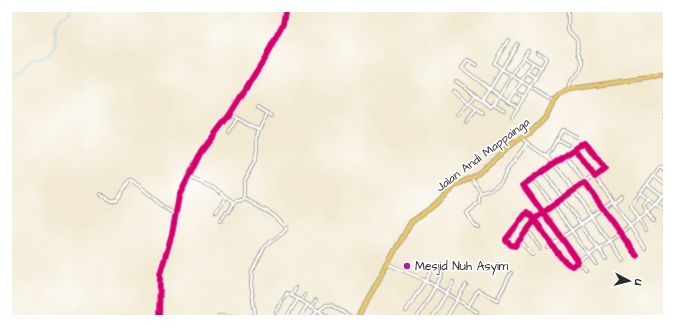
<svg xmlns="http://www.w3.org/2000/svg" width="675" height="327" font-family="'Architects Daughter',sans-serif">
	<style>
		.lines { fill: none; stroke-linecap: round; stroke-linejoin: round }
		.stream { stroke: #75baec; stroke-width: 1 }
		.minor-casing { stroke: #8e8a7e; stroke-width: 4 }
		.primary-casing { stroke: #8e8a7e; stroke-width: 5.5 }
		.minor { stroke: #fff; stroke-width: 2.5 }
		.primary { stroke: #eac769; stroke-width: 4 }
		.cycleway-casing { stroke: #fff; stroke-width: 8 }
		.cycleway { stroke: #d6006c; stroke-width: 6 }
		.poi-dot { fill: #b5179e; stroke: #fff; stroke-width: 1.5 }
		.labels { text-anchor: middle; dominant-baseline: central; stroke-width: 3.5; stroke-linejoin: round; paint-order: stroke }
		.street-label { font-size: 12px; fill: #2b2b2b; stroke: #fff }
		.poi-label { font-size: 12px; fill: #2b2b2b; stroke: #fff; text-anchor: start }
	</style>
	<rect width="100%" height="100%" fill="#fff"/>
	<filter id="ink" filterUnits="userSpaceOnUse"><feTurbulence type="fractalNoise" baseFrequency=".025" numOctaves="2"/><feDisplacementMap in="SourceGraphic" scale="8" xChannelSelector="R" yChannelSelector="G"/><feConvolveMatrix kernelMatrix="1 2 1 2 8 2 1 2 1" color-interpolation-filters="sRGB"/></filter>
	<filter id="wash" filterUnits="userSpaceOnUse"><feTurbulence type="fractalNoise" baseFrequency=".012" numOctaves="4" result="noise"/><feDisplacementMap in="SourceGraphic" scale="16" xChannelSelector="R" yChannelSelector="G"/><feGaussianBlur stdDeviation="0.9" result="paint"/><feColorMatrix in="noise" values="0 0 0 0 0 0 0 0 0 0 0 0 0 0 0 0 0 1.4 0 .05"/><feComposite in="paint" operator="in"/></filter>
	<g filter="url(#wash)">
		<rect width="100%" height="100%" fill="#f1e9d1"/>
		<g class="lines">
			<path class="stream" d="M7 89 9 88 12 76 16 72 23 69 31 59H41C45 57 51 53 53 49 58 41 52 27 60 21 66 15 71 19 71 7"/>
		</g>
	</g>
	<g filter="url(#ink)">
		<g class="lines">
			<defs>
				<g id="minor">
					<polyline points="568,7 568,30 577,40 578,53 582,63 581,70 570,82 568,90"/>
					<polyline points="508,40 494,63 502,69 530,87 546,59 544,56 537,52"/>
					<polyline points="517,44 490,89 518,107 530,87 554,102"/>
					<polyline points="524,57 533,63"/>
					<polyline points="476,65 468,60 462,68 490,89"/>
					<polyline points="527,72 536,78"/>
					<polyline points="456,81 475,94 482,100"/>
					<polyline points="489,88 482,100 491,107 494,104"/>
					<polyline points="453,91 483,114"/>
					<polyline points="515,91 524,97"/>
					<polyline points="509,101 533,63 542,68"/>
					<polyline points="258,107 272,116"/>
					<polyline points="504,110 494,104 528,50"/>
					<polyline points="230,114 249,125 259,129 268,113"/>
					<polyline points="458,115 476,95"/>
					<polyline points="512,116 518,107"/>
					<polyline points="662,116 668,120"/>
					<polyline points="466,122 477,109"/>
					<polyline points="229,133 237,118"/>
					<path d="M522 138C531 148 543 152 551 161 562 172 570 185 579 198 588 213 599 227 609 241L630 226 613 201C591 216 570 232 548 248"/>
					<polyline points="557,139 568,145"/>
					<path d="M575 149 595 177 605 169 585 142 523 185C541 211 561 236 579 263L573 266C558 263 541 222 527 212L506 239V241L511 245 515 246 535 220 536 218C552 206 568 194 585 183L636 255"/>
					<polyline points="565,155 585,183 592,178 595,177 613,201"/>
					<polyline points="547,157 562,130 564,130 577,137"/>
					<polyline points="543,171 606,259"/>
					<polyline points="654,175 668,186"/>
					<polyline points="188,177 216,189 234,202 245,199 272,214 287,228 283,233 265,246 252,272 251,284 256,320"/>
					<polyline points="472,178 481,193 492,189 501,182 508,169 527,143"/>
					<polyline points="532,178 553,205 596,264"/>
					<polyline points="647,184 668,200"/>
					<polyline points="640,193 668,215"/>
					<polyline points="101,194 111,200 115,201 118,198 129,180 131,180 147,192 162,206 176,215"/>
					<polyline points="244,199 244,182 255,160 257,149 257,136 259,129"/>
					<polyline points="650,200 644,207 654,221"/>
					<polyline points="614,203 621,196"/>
					<polyline points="216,212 226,197"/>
					<polyline points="220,221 227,211 229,212 234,202"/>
					<polyline points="479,228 475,226 467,213 479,202 479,196 481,193"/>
					<polyline points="665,229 668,232"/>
					<polyline points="528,230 541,249"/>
					<polyline points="646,230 631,206 660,167 662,167 668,171"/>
					<polyline points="520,240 532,255"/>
					<polyline points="644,247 630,226 657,206 668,191"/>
					<polyline points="388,264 425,280 477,312"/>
					<polyline points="586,271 579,263 609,241 623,261"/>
					<polyline points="291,296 296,288"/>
					<polyline points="301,301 305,295"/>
					<polyline points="311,307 316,300"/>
					<polyline points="468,307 478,290 497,300 511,273"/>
					<polyline points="406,311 432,270"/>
					<polyline points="276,313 287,293 321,312"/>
					<polyline points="219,316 256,320"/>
					<polyline points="286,318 298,299"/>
					<polyline points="417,318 442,275"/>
					<polyline points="159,320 160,274 172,234 179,196 201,152 230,114 266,56 283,24 286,7"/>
					<polyline points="298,320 307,305"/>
					<polyline points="311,320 317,310"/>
					<polyline points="324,320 326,316"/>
					<polyline points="333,320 320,312 321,309 326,305 331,305 356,320"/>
					<polyline points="431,320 453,282"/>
					<polyline points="445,320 466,285"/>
				</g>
				<polyline id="primary" points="356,320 411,222 432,207 456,185 475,176 513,143 530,133 545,118 554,102 559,96 568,90 577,88 668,75"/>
			</defs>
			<use href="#minor" class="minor-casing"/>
			<use href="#primary" class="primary-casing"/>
			<use href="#minor" class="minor"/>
			<use href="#primary" class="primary"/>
			<defs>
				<g id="cycleway">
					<path d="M575 149 595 177 605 169 585 142 523 185C541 211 561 236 579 263L573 266C558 263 541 222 527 212L506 239V241L511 245 515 246 535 220 536 218C552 206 568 194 585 183L636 255"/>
					<polyline points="159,320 160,274 172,234 179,196 201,152 230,114 266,56 283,24 286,7"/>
				</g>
			</defs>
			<use href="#cycleway" class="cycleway-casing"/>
			<use href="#cycleway" class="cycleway"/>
		</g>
	</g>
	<circle class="poi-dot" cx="407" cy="266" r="4"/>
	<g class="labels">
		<g class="street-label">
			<text transform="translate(483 155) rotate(-37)">Jalan Andi Mappainga</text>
		</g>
		<g class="poi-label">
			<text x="415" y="266">Mesjid Nuh Asyim</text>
		</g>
	</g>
	<rect width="675" height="327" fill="none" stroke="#fff" stroke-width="24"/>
	<g transform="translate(629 281) rotate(97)" stroke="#ffffff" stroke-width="3" paint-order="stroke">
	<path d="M0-3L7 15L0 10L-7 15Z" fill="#2b2b2b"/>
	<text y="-6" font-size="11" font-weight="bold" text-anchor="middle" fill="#2b2b2b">U</text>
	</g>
</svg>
